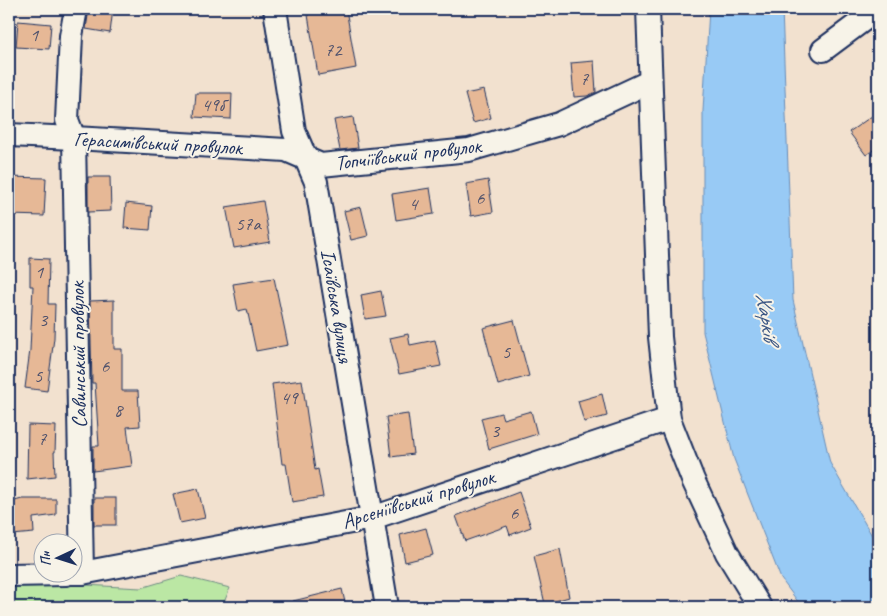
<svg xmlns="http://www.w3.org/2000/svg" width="887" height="616" font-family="Caveat,sans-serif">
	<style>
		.green { fill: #bbe7a4; stroke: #6b8b81 }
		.water { fill: #98caf5; stroke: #668cb9 }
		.building { fill: #e6b896; stroke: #1b2f5e }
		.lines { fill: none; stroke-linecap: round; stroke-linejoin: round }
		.street-casing { stroke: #1b2f5e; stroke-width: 26 }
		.street { stroke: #f7f3e8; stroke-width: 22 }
		.labels { text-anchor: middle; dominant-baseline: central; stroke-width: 4; stroke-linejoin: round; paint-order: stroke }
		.number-label { font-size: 19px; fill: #4e516c }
		.street-label { font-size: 21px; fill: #1b2f5e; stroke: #f7f3e8 }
		.water-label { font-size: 22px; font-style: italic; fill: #3a5684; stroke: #f7f3e8 }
	</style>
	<rect width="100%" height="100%" fill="#f2e1cf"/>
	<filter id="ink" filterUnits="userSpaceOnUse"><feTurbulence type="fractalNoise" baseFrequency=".02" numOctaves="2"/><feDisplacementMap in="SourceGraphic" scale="10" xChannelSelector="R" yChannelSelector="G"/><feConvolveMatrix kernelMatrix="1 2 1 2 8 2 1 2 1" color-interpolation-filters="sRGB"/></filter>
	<g filter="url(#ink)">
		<polygon class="green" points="181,576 230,588 222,607 9,607 9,581 141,588"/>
		<polygon class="water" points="709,9 782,9 793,300 830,463 878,546 878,607 802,607 781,579 734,459 703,332 703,111"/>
		<g class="building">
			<polygon points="89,9 113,9 110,33 86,29"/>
			<polygon points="307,9 346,9 356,68 318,75"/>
			<polygon points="18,21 51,24 49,49 16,47"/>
			<polygon points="594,61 596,92 587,96 574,97 571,63"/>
			<polygon points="484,90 491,118 473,123 465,94"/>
			<polygon points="196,93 232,93 231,119 194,117"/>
			<polygon points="872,116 878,125 878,147 866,155 849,132"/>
			<polygon points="353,117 358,148 340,150 334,120"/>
			<polygon points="9,177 46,178 44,216 9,215"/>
			<polygon points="88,177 110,177 111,211 88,212"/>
			<polygon points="488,180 493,212 471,216 466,184"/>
			<polygon points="430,188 434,214 396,220 392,194"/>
			<polygon points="263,201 270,242 234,248 226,207"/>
			<polygon points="126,203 152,206 150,230 124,228"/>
			<polygon points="361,207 368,236 351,240 344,211"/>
			<polygon points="30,258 49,259 48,304 55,304 54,338 47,391 25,388 30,350 33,286 30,286"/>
			<polygon points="274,278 288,345 256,351 247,309 238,311 233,284"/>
			<polygon points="381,291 386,316 365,319 361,295"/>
			<polygon points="114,300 114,349 122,349 122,391 138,391 140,426 127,427 132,466 93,471 93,446 99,446 95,383 92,383 90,301"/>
			<polygon points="514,320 529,376 498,385 483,328"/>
			<polygon points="408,334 410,345 435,340 441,366 399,374 390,338"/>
			<polygon points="302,380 315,470 318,469 323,497 292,502 286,464 282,464 272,384"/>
			<polygon points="602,394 607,416 584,422 578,401"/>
			<polygon points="531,411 537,434 489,449 481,418 501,413 503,419"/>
			<polygon points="408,414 413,454 391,457 386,417"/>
			<polygon points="28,425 56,426 55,452 54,452 55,476 27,479"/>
			<polygon points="198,489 205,518 180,523 173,494"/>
			<polygon points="519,492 531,527 510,535 507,526 465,541 456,516"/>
			<rect x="94" y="498" width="22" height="27"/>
			<polygon points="22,499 56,499 56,515 33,518 34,533 12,535 11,502"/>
			<polygon points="426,528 433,555 405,562 400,535"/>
			<polygon points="560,549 569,597 545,604 534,556"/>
			<polygon points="342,589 346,607 294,607 293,601"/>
		</g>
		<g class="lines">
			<defs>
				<g id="street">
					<polyline points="76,9 71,36 67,120 74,138 82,573"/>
					<polyline points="275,9 294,131 316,182 387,607"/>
					<polyline points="648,9 660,337 669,419 693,480 727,553 760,607"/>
					<polyline points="823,50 878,9"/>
					<polyline points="9,135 74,138 286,150 321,165 469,150 559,124 649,82"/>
					<polyline points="72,573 82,573 372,518 669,419"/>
					<polyline points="9,575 66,574"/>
				</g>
			</defs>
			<use href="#street" class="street-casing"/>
			<use href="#street" class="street"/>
		</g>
	</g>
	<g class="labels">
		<g class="number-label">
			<text x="34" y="35">1</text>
			<text x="333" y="50">72</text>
			<text x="584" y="79">7</text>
			<text x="213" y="105">49б</text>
			<text x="480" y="198">6</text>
			<text x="413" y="204">4</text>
			<text x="248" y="224">57а</text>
			<text x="39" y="272">1</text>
			<text x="43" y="320">3</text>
			<text x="506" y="352">5</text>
			<text x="105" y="366">6</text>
			<text x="38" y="376">5</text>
			<text x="289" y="398">49</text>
			<text x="118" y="410">8</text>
			<text x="495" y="431">3</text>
			<text x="42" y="439">7</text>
			<text x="514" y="513">6</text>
		</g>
		<g class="street-label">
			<text transform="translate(158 143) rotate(3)">Герасимівський провулок</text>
			<text transform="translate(408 154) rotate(-7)">Топчіївський провулок</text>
			<text transform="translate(337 306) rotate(81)">Ісаївська вулиця</text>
			<text transform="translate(78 355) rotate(-91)">Савинський провулок</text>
			<text transform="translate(418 499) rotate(-17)">Арсеніївський провулок</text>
		</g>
		<g class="water-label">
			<text transform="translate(767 317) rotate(81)">Харків</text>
		</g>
	</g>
	<rect width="887" height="616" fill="none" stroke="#f7f3e8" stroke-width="30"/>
	<rect x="15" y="15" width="857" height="586" fill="none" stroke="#1b2f5e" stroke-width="2" filter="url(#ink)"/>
	<g transform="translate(58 558) rotate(266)"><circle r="24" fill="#f7f3e8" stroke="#9fa5b1"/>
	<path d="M0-4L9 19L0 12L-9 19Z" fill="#1b2f5e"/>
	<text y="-8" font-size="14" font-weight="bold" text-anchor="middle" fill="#1b2f5e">Пн</text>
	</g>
</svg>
